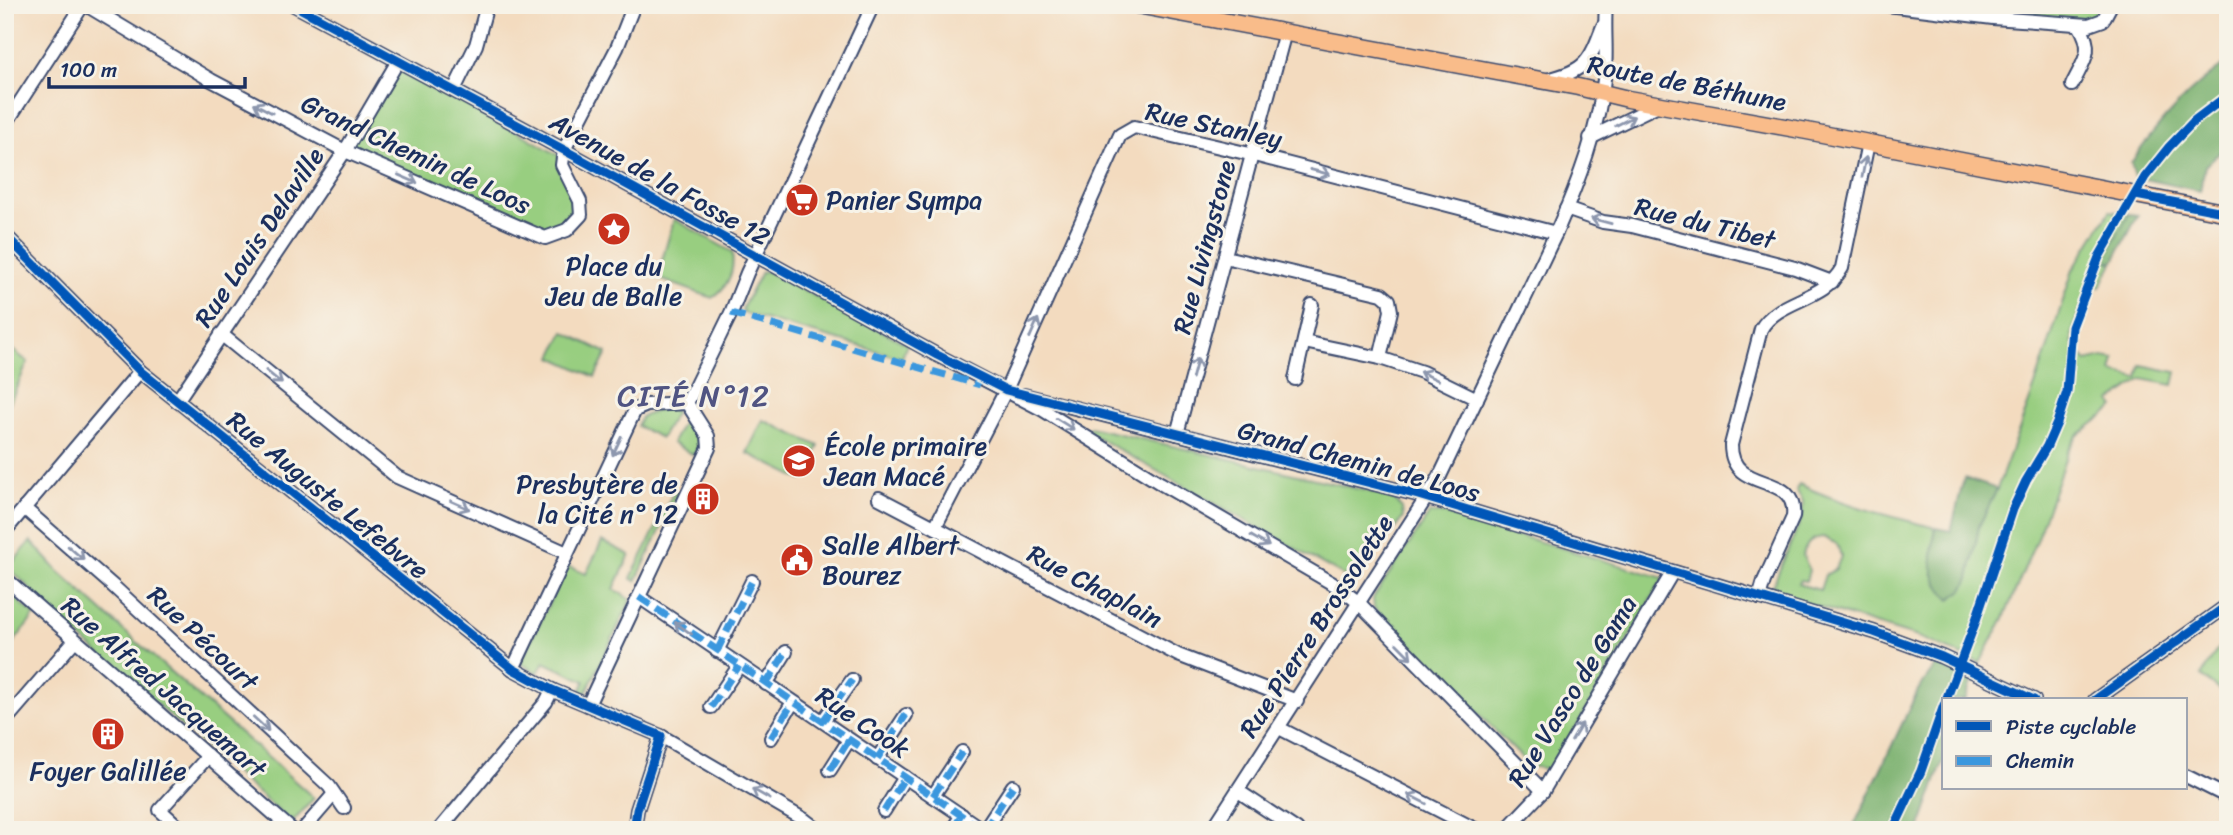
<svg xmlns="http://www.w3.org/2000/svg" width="2233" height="835" font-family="Sriracha,sans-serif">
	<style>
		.green { fill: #98ce80; stroke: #5a7e6f; stroke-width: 2; fill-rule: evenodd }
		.forest { fill: #7ab16e; stroke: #4a7066; stroke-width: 2 }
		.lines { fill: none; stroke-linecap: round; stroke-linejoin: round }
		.minor-casing { stroke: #3b496d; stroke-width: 16 }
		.major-casing { stroke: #3b496d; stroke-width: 19 }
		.minor { stroke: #fff; stroke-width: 12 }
		.major { stroke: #f9bc8a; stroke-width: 16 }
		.quiet { stroke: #3a97de; stroke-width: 7; stroke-dasharray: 14 7; stroke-linecap: butt }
		.cycleway-casing { stroke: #f7f3e8; stroke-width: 13 }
		.cycleway { stroke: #0057b8; stroke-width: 9 }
		.oneway { stroke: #8d97ae }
		.labels { text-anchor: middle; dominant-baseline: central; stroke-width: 6; stroke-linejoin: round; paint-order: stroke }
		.street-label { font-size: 26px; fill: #1b2f5e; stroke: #f7f3e8 }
		.poi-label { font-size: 26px; fill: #1b2f5e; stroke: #f7f3e8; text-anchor: start }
		.quarter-label { font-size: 30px; letter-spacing: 2px; fill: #505482; stroke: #f7f3e8 }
	</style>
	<rect width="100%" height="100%" fill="#f7f3e8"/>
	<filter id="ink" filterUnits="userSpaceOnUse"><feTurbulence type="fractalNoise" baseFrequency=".0143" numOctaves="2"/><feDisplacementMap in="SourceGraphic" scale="14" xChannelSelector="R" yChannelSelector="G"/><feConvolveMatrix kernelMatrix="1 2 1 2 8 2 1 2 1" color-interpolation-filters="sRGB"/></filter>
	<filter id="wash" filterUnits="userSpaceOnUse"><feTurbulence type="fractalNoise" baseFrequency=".00686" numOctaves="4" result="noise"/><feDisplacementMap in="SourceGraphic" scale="28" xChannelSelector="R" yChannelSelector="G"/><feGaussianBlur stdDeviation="1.57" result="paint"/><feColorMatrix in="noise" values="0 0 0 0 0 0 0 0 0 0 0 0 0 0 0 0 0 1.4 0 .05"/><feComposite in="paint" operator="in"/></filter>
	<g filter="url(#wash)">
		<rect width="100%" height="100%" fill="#f3dbbf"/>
		<g class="green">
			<polygon points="1887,5 2111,5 2091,24"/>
			<polygon points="398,61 561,157 582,203 567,224 543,233 345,151"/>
			<path d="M2110 211 2129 214 2103 258 2113 263 2100 287 2092 285C2085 299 2073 323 2072 338 2072 347 2081 355 2087 361L2103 357 2115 359 2112 372 2138 378 2141 365 2176 372 2173 385 2142 379 2111 401 2115 407 2078 435 2068 451 2036 541 2004 618 1980 663 1921 638 1770 592 1802 517 1803 501 1796 490 1799 484C1843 505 1890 516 1936 528L1932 548 1969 579 1979 526 1997 489 2035 386 2073 270ZM1823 537 1837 544 1841 556 1836 569 1825 575 1820 590 1798 584 1800 580 1806 581 1809 570 1803 556C1805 544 1811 538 1823 537Z"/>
			<path d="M674 219 732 252C735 271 728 287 712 298L657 278Z"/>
			<polygon points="767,271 907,344 902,358 743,313 742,309 761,272"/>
			<polygon points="564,332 607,353 595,377 552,357"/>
			<polygon points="5,344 28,362 5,413"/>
			<polygon points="661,409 671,409 676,412 661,438 637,426 641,417"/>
			<polygon points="686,416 701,440 694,455 672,443"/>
			<polygon points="763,420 819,446 802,480 747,453"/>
			<polygon points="1090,427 1389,496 1402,508 1403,518 1362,573 1344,576 1086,431"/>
			<polygon points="674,491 678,493 636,581 631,578"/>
			<polygon points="1430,513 1445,514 1664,578 1555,764 1548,769 1530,766 1374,608 1373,598"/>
			<polygon points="31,541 57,570 122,629 314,798 292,823 31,594 29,587 8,568"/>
			<polygon points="602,541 630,555 614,589 631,600 585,695 580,693 585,681 544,662 538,673 520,663 567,566 586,574"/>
			<polygon points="5,590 35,615 5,653"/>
			<polygon points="2228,632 2228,696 2201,676"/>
		</g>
		<g class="forest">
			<path d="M2228 62V145L2205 166 2200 191 2135 177 2131 163C2158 123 2188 89 2228 62Z"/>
			<polygon points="2129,214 2138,215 2113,263 2103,259"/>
			<path d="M1964 478 1997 489 1979 526 1969 579 1963 590 1950 599C1927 577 1930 557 1936 528L1951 531Z"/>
			<polygon points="1937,664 1972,680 1965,700 1944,700 1944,759 1919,830 1852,830 1918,690"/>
		</g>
	</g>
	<g filter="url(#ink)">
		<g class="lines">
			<defs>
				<g id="minor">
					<polyline points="86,5 211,80 345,151 545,238 567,230 581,215 580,201 562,165 564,150 617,48 634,5"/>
					<polyline points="294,5 564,150 937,355 1043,410 1160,483 1335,585 1358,602 1543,791"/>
					<polyline points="1887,5 1993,18 2089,25 2103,20 2111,5"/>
					<path d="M1547 80C1586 70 1589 63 1603 26"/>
					<path d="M2072 85C2084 60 2095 51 2079 25"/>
					<polyline points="454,90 476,45 487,5"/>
					<polyline points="5,125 83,5"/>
					<polyline points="1590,138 1660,104"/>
					<polyline points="1566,209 1603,222 1632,226 1795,268 1832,282"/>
					<polyline points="5,235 140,371 513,669 552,690 661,736 805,820 818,830"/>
					<polyline points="1225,257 1382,294 1389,300 1391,311 1380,358"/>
					<polyline points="221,334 397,477 567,553"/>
					<polyline points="1304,342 1380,358 1422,372 1477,399"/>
					<polyline points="1295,379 1312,305"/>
					<polyline points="1024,395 1418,495 1874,632 1942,657 2034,700"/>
					<polyline points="177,401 345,151 398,61"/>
					<polyline points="687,403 731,313 747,273 873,5"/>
					<polyline points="1177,434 1285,32"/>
					<polyline points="879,498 1178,655 1297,701"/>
					<polyline points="24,508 113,586 329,786 344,808"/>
					<polyline points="935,527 1006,390 1120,135 1134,127 1254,155 1556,233"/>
					<polyline points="5,531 140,371"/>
					<polyline points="5,578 292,830"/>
					<polyline points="639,597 983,830"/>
					<path d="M1759 598 1764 581 1793 517C1798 469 1731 496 1731 445L1761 329C1778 299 1824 301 1842 268L1868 143"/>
					<polyline points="717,651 752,581"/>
					<polyline points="513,669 635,410 647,405 687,403"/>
					<polyline points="766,684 786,652"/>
					<polyline points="2095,700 2228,605"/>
					<polyline points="588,705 709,448 708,436 687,403"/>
					<polyline points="711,707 739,666"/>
					<polyline points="5,721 75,640"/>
					<polyline points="823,721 852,680"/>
					<polyline points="1279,728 1477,830"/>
					<polyline points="771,738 793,702"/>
					<polyline points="877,759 906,715"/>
					<polyline points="830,770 849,740"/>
					<polyline points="2186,776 2228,797"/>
					<polyline points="1238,791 1297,830"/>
					<polyline points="933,796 962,752"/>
					<polyline points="884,811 905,777"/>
					<polyline points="182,830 160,810 203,762 207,755"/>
					<polyline points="303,830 334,794"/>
					<polyline points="439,830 546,702 552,690"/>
					<polyline points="634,830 637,810 661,736"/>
					<polyline points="952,830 962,815"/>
					<polyline points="984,830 1013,786"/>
					<path d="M1212 830 1439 478 1556 233C1578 183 1600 126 1605 71 1607 49 1604 27 1606 5"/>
					<polyline points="1506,830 1543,791 1672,573"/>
				</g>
				<polyline id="major" points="1137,5 1578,87 1628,99 1807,131 2228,213"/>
			</defs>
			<use href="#minor" class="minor-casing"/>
			<use href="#major" class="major-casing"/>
			<use href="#minor" class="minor"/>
			<use href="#major" class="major"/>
			<g class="quiet">
				<polyline points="731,313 980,385"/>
				<polyline points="639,597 983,830"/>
				<polyline points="717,651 752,581"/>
				<polyline points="766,684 786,652"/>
				<polyline points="711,707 739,666"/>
				<polyline points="823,721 852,680"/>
				<polyline points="771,738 793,702"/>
				<polyline points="877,759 906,715"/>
				<polyline points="830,770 849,740"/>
				<polyline points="933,796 962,752"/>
				<polyline points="884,811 905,777"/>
				<polyline points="952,830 962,815"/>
				<polyline points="984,830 1013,786"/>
			</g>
			<defs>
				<g id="cycleway">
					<polyline points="294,5 564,150 937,355 1006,390 1418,495 1874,632 1942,657 2034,700"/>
					<polyline points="2136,195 2228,213"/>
					<polyline points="5,235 140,371 513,669 552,690 661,736 637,810 634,830"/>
					<polyline points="1946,700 1974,626 2013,509 2026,481 2047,446 2057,423 2067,392 2072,327 2099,257 2145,177 2169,147 2195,120 2228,95"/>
					<polyline points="2095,700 2228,605"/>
					<polyline points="1893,830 1921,771 1944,705"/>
				</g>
			</defs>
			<use href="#cycleway" class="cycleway-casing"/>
			<use href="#cycleway" class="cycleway"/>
		</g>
		<defs><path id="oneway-shaft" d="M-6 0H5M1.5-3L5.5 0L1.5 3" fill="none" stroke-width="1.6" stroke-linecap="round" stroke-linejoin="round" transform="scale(1.75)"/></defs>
		<g class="oneway">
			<use href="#oneway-shaft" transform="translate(263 108) rotate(-152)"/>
			<use href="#oneway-shaft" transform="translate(1625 121) rotate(-27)"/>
			<use href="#oneway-shaft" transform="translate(1864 167) rotate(-79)"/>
			<use href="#oneway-shaft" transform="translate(1320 172) rotate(14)"/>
			<use href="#oneway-shaft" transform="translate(408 179) rotate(23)"/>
			<use href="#oneway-shaft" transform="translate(1601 221) rotate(-165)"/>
			<use href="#oneway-shaft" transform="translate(1034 328) rotate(-66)"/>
			<use href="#oneway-shaft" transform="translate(1195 368) rotate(-75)"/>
			<use href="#oneway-shaft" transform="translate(1429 376) rotate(-155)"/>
			<use href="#oneway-shaft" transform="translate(274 377) rotate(39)"/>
			<use href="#oneway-shaft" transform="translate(1065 424) rotate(32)"/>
			<use href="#oneway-shaft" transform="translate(617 446) rotate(115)"/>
			<use href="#oneway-shaft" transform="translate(460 505) rotate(24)"/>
			<use href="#oneway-shaft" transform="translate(1260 541) rotate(30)"/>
			<use href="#oneway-shaft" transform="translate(76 553) rotate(41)"/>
			<use href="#oneway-shaft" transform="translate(683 628) rotate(-145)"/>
			<use href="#oneway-shaft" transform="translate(1404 651) rotate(45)"/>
			<use href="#oneway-shaft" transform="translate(261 724) rotate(43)"/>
			<use href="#oneway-shaft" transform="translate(1577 732) rotate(-59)"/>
			<use href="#oneway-shaft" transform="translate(761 794) rotate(-150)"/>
			<use href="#oneway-shaft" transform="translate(1417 799) rotate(-153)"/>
		</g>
	</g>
	<defs>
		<symbol id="supermarket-disc" viewBox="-11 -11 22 22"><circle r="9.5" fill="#c8321e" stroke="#f7f3e8"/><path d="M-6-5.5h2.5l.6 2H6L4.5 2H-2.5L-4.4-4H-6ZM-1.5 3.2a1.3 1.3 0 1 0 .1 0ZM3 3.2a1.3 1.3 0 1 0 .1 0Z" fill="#fff"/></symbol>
		<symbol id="sight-disc" viewBox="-11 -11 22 22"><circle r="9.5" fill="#c8321e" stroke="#f7f3e8"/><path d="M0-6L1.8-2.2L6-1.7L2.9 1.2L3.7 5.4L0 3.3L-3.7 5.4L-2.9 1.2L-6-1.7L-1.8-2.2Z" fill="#fff"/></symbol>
		<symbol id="school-disc" viewBox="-11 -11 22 22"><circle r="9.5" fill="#c8321e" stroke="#f7f3e8"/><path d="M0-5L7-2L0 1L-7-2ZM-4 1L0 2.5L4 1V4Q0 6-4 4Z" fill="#fff"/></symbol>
		<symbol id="building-disc" viewBox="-11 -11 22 22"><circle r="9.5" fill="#c8321e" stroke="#f7f3e8"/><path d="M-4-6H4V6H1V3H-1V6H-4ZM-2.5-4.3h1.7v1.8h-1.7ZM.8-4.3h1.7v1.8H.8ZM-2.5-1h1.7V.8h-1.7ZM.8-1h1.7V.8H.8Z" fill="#fff"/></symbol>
		<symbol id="civic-disc" viewBox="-11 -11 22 22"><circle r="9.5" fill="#c8321e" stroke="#f7f3e8"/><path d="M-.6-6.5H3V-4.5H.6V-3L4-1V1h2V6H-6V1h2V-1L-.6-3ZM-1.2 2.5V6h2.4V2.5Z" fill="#fff"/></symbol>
	</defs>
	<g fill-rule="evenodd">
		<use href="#supermarket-disc" x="783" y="181" width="38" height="38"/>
		<use href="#sight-disc" x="595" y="210" width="38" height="38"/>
		<use href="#school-disc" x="780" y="442" width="38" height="38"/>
		<use href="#building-disc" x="684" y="480" width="38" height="38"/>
		<use href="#civic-disc" x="778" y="541" width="38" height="38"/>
		<use href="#building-disc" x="89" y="715" width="38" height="38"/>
	</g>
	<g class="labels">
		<g class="street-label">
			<text transform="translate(1687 83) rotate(11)">Route de Béthune</text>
			<text transform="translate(1214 125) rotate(12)">Rue Stanley</text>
			<text transform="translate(416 154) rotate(25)">Grand Chemin de Loos</text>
			<text transform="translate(660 179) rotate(29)">Avenue de la Fosse 12</text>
			<text transform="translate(1705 223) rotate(14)">Rue du Tibet</text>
			<text transform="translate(259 237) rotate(-56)">Rue Louis Delaville</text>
			<text transform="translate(1204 247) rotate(-75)">Rue Livingstone</text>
			<text transform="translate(1359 461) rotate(15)">Grand Chemin de Loos</text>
			<text transform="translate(328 495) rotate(39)">Rue Auguste Lefebvre</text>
			<text transform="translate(1095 586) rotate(28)">Rue Chaplain</text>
			<text transform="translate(1316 626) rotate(-57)">Rue Pierre Brossolette</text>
			<text transform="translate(203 638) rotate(43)">Rue Pécourt</text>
			<text transform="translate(164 687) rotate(41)">Rue Alfred Jacquemart</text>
			<text transform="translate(1572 691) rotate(-58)">Rue Vasco de Gama</text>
			<text transform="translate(863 722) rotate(34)">Rue Cook</text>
		</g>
		<g class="poi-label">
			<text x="826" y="200">Panier Sympa</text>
			<text x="614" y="266" text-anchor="middle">Place du<tspan x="614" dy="30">Jeu de Balle</tspan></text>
			<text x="824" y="446">École primaire<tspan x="824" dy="30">Jean Macé</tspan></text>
			<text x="678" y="484" text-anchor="end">Presbytère de<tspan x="678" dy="30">la Cité n° 12</tspan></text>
			<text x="822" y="545">Salle Albert<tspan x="822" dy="30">Bourez</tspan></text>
			<text x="108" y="771" text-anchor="middle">Foyer Galillée</text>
		</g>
		<g class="quarter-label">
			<text x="694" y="396">CITÉ N°12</text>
		</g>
	</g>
	<rect width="2233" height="835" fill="none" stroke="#f7f3e8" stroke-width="28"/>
	<rect x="1942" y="698" width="245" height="91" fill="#f7f3e8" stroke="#9fa5b1" stroke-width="2"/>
	<rect x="1956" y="721" width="35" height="10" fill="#0057b8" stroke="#9fa5b1" stroke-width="2"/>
	<text x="2006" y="734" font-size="21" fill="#1b2f5e">Piste cyclable</text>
	<rect x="1956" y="756" width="35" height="10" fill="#3a97de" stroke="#9fa5b1" stroke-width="2"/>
	<text x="2006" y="768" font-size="21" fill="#1b2f5e">Chemin</text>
	<path d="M49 77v10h196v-10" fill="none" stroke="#1b2f5e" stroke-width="3.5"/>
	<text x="60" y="77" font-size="21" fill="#1b2f5e" stroke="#f7f3e8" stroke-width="5" paint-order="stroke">100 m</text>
</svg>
